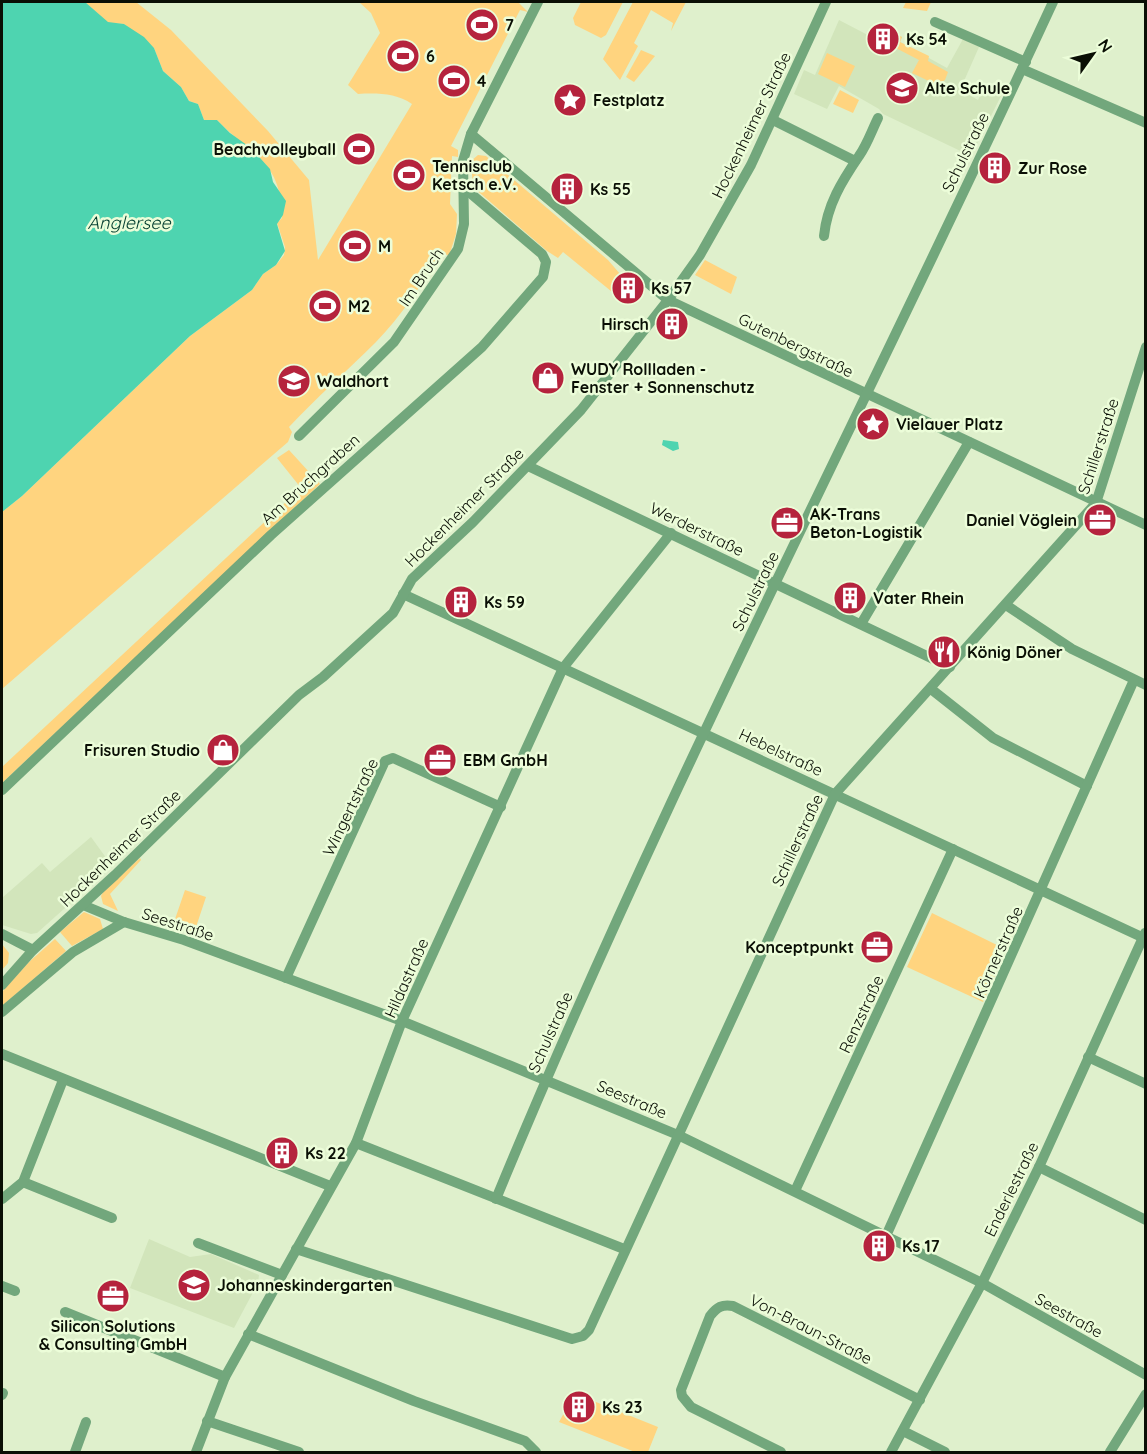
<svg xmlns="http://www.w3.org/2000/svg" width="1147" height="1454" font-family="Quicksand,sans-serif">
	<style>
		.built { fill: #d2e5bb }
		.green { fill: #ffd47f }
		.water { fill: #4ed4b0 }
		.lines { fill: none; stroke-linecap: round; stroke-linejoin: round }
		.minor { stroke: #72a77c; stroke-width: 10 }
		.labels { text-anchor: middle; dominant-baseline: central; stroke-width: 5; stroke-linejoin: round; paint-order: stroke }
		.poi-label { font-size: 16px; font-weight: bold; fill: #0a0f05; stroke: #ecfdd9; text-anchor: start }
		.street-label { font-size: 16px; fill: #0a0f05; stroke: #ecfdd9 }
		.water-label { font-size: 18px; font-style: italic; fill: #003c2e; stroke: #ecfdd9 }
	</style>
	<rect width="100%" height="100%" fill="#dff0cc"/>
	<g class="built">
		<polygon points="839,20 885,44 892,32 902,37 900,42 947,68 963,39 979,47 960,90 978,100 983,90 993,95 996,91 1002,94 971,156 883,114 879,109 839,86 827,109 794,94 804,70 815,75"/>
		<polygon points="91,837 112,866 37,933 31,934 2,925 2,898 42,863 50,872"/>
		<polygon points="149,1239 190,1257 211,1254 259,1275 258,1283 234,1328 130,1288"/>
	</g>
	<g class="green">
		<path d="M85 2H136L171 30 268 131 309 180 318 260 412 104C396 93 377 93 358 94L348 85 380 33 371 13 359 2H518L528 12 520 10 451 146 458 150V157L452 156 450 204 457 214 456 234 449 256 440 251C423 284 402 315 376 342 347 371 317 397 289 427L292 432 288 442 2 689V512L22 496 190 336 252 290 263 274 276 265 284 255 285 247 277 223 282 218C281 159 252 157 217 120H204L198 104 189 101 181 87 163 71 154 48 124 24 108 23 103 19Z"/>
		<polygon points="581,2 623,2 606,35 601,38 575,25 573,18"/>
		<polygon points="633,2 686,2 671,31 673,23 651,10 634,43 638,46 620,80 603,59"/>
		<polygon points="906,2 931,2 927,11 903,8"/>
		<polygon points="892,32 902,37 900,42 929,56 928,61 948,72 945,80 937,85 912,73 919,60 886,43"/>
		<polygon points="641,50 655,56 634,82 626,77"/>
		<polygon points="827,53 855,66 845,87 818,74"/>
		<polygon points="840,90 859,100 853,113 833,104"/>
		<polygon points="478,155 486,156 608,260 627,282 623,287 628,292 622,300 563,252 558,258 547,251 473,187 471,161"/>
		<polygon points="705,260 737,277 731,294 695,275"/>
		<polygon points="289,450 320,484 2,783 2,767 301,488 277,458"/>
		<polygon points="140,858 141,860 110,894 118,911 103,904 101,896 103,892"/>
		<polygon points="185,890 206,897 194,933 173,925"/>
		<polygon points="84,912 100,919 103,929 72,946 60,932"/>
		<polygon points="932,913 999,946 997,952 1004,955 983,1002 907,967"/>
		<polygon points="55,939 66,951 2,1006 2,992 29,962"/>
		<polygon points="2,944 9,953 8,963 2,970"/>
		<polygon points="586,1398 658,1427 648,1452 635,1452 559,1422 564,1413 578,1418"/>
	</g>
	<g class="water">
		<polygon points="2,2 85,2 108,22 124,24 144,37 154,48 163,71 181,87 189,101 198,104 204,120 217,120 230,133 251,148 270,169 273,182 286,201 283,215 277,224 285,251 276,265 263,274 252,290 190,336 22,496 2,512"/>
		<polygon points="663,440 678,442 679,449 673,451 662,445"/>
	</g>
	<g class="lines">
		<g class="minor">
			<polyline points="935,22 1026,62"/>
			<polyline points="1022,69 1146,123"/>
			<polyline points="773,120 855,161"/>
			<polyline points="471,134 668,300 1146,525"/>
			<path d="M824 236C827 205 842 181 859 156 867 145 872 130 878 118"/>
			<polyline points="299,436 394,342 458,249 464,224 463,161 471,134 538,2"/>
			<polyline points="528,466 950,667"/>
			<polyline points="403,594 1146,939"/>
			<polyline points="1006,605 1072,649 1146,685"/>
			<polyline points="861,624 969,442"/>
			<polyline points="931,689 993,738 1087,786"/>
			<polyline points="2,790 271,535 482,347 543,277 546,262 542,254 463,187"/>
			<polyline points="83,905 124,922 184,940 402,1021 678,1135 982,1283 1146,1375"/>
			<polyline points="2,934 33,950"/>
			<polyline points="286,978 385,761 393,758 501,807"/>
			<polyline points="2,985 33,950 115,875 299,695 323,677 393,613 412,579 473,522 581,410 668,300 700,255 751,165 826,2"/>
			<polyline points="2,1012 73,952 124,922"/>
			<polyline points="2,1054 330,1186"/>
			<polyline points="1088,1057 1146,1084"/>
			<polyline points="356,1143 624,1249"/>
			<polyline points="1039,1167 1146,1220"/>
			<polyline points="23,1182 112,1218"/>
			<polyline points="795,1191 953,849"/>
			<polyline points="2,1199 23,1182 63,1080"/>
			<path d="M496 1199C664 791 869 401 1053 2"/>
			<polyline points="886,1236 1134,680"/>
			<polyline points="198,1243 282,1275"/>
			<polyline points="296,1249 572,1339 583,1336 589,1330 835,794 1096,503 1146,347"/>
			<polyline points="2,1286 15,1291"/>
			<polyline points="65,1312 225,1377"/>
			<polyline points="248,1334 414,1401 525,1441 536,1452"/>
			<polyline points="2,1395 3,1393"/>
			<polyline points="207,1421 299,1452"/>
			<polyline points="903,1431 945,1452"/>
			<polyline points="75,1452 86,1422"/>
			<polyline points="196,1452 225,1377 356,1143 402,1021 563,668 671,533"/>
			<path d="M781 1452 691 1407 682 1396 681 1390 710 1316C717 1307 722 1304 733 1306L920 1400"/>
			<polyline points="891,1452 982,1283 1039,1167 1145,933"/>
			<polyline points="1110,1452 1146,1394"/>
		</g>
	</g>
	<defs>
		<symbol id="stadium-disc" viewBox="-11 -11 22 22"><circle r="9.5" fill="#b5233d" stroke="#ecfdd9"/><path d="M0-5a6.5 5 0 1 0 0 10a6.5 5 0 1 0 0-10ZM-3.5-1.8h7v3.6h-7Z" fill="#fff"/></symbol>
		<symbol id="building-disc" viewBox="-11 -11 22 22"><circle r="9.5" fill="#b5233d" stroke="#ecfdd9"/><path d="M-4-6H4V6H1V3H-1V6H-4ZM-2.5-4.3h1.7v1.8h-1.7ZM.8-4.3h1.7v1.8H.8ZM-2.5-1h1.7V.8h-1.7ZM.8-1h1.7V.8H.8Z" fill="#fff"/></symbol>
		<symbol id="school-disc" viewBox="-11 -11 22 22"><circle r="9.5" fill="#b5233d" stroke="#ecfdd9"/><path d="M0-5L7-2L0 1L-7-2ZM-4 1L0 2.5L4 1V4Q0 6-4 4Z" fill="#fff"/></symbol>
		<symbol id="sight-disc" viewBox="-11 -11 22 22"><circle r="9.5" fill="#b5233d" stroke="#ecfdd9"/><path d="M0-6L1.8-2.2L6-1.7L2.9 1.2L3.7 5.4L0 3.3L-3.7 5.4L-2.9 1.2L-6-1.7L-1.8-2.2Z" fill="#fff"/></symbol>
		<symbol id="shop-disc" viewBox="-11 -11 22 22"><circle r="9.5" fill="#b5233d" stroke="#ecfdd9"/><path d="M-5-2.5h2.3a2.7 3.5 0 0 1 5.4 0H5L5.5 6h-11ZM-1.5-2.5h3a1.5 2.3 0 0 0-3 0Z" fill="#fff"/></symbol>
		<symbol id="office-disc" viewBox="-11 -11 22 22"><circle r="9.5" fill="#b5233d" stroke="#ecfdd9"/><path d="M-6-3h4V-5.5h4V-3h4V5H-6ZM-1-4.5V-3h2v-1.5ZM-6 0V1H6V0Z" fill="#fff"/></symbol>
		<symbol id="restaurant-disc" viewBox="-11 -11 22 22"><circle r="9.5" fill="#b5233d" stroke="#ecfdd9"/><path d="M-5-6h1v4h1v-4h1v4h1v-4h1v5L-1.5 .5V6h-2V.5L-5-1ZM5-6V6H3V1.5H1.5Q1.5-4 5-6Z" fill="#fff"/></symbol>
	</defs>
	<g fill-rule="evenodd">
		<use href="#stadium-disc" x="463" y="6" width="38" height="38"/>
		<use href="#building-disc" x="864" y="20" width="38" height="38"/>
		<use href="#stadium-disc" x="384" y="37" width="38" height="38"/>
		<use href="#stadium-disc" x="435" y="62" width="38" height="38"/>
		<use href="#school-disc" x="883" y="69" width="38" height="38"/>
		<use href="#sight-disc" x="551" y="81" width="38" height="38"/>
		<use href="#stadium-disc" x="340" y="130" width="38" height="38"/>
		<use href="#building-disc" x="976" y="149" width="38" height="38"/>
		<use href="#stadium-disc" x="390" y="156" width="38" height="38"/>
		<use href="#building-disc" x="548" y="170" width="38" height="38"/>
		<use href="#stadium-disc" x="336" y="227" width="38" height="38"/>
		<use href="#building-disc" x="609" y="269" width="38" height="38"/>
		<use href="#stadium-disc" x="306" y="287" width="38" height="38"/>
		<use href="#building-disc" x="653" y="305" width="38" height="38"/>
		<use href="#shop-disc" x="529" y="359" width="38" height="38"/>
		<use href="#school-disc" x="275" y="362" width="38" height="38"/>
		<use href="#sight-disc" x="854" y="405" width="38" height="38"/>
		<use href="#office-disc" x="1081" y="501" width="38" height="38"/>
		<use href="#office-disc" x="768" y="504" width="38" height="38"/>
		<use href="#building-disc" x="831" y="579" width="38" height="38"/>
		<use href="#building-disc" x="442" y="583" width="38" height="38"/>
		<use href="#restaurant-disc" x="925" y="633" width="38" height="38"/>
		<use href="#shop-disc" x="204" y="731" width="38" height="38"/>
		<use href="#office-disc" x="421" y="741" width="38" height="38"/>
		<use href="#office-disc" x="858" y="928" width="38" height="38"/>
		<use href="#building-disc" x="263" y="1134" width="38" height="38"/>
		<use href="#building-disc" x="860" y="1227" width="38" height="38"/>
		<use href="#school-disc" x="175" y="1266" width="38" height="38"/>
		<use href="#office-disc" x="94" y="1277" width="38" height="38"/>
		<use href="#building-disc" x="560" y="1388" width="38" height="38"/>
	</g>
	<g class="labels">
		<g class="poi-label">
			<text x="505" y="25">7</text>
			<text x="906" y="39">Ks 54</text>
			<text x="426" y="56">6</text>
			<text x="477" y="81">4</text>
			<text x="925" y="88">Alte Schule</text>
			<text x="593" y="100">Festplatz</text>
			<text x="336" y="149" text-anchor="end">Beachvolleyball</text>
			<text x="432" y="166">Tennisclub<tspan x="432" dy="18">Ketsch e.V.</tspan></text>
			<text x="1018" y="168">Zur Rose</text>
			<text x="590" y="189">Ks 55</text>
			<text x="378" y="246">M</text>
			<text x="651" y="288">Ks 57</text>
			<text x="348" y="306">M2</text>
			<text x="649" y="324" text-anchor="end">Hirsch</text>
			<text x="571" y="369">WUDY Rollladen -<tspan x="571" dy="18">Fenster + Sonnenschutz</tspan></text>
			<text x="317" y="381">Waldhort</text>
			<text x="896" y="424">Vielauer Platz</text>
			<text x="810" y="514">AK-Trans<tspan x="810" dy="18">Beton-Logistik</tspan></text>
			<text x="1077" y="520" text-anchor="end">Daniel Vöglein</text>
			<text x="873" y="598">Vater Rhein</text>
			<text x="484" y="602">Ks 59</text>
			<text x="967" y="652">König Döner</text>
			<text x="200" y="750" text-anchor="end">Frisuren Studio</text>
			<text x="463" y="760">EBM GmbH</text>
			<text x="854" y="947" text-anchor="end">Konceptpunkt</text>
			<text x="305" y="1153">Ks 22</text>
			<text x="902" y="1246">Ks 17</text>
			<text x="217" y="1285">Johanneskindergarten</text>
			<text x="113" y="1326" text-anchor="middle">Silicon Solutions<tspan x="113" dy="18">&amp; Consulting GmbH</tspan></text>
			<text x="602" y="1407">Ks 23</text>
		</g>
		<g class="street-label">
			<text transform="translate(751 125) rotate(-64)">Hockenheimer Straße</text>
			<text transform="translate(965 152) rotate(-64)">Schulstraße</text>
			<text transform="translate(421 277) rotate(-56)">Im Bruch</text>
			<text transform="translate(796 345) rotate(26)">Gutenbergstraße</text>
			<text transform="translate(1098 446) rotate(-72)">Schillerstraße</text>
			<text transform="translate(310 479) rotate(-42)">Am Bruchgraben</text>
			<text transform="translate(464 507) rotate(-45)">Hockenheimer Straße</text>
			<text transform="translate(697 529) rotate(26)">Werderstraße</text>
			<text transform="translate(755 591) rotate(-64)">Schulstraße</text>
			<text transform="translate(781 752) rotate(25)">Hebelstraße</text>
			<text transform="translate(350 807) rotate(-64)">Wingertstraße</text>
			<text transform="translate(797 840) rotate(-65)">Schillerstraße</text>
			<text transform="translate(120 848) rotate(-44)">Hockenheimer Straße</text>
			<text transform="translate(178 924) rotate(18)">Seestraße</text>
			<text transform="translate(998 952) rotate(-66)">Körnerstraße</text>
			<text transform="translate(406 978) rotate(-66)">Hildastraße</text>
			<text transform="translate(861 1014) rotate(-65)">Renzstraße</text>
			<text transform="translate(550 1032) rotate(-66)">Schulstraße</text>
			<text transform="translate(632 1099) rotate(23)">Seestraße</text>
			<text transform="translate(1011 1189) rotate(-64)">Enderlestraße</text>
			<text transform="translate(1069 1315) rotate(29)">Seestraße</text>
			<text transform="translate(811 1329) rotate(27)">Von-Braun-Straße</text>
		</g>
		<g class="water-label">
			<text x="129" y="222">Anglersee</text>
		</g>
	</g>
	<rect width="1147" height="1454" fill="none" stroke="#0a0f05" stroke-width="6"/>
	<g transform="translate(1093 54) rotate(56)" stroke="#ecfdd9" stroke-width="4.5" paint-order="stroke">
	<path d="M0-4.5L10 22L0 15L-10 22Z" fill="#0a0f05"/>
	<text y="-9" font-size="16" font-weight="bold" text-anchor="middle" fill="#0a0f05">N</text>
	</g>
</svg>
